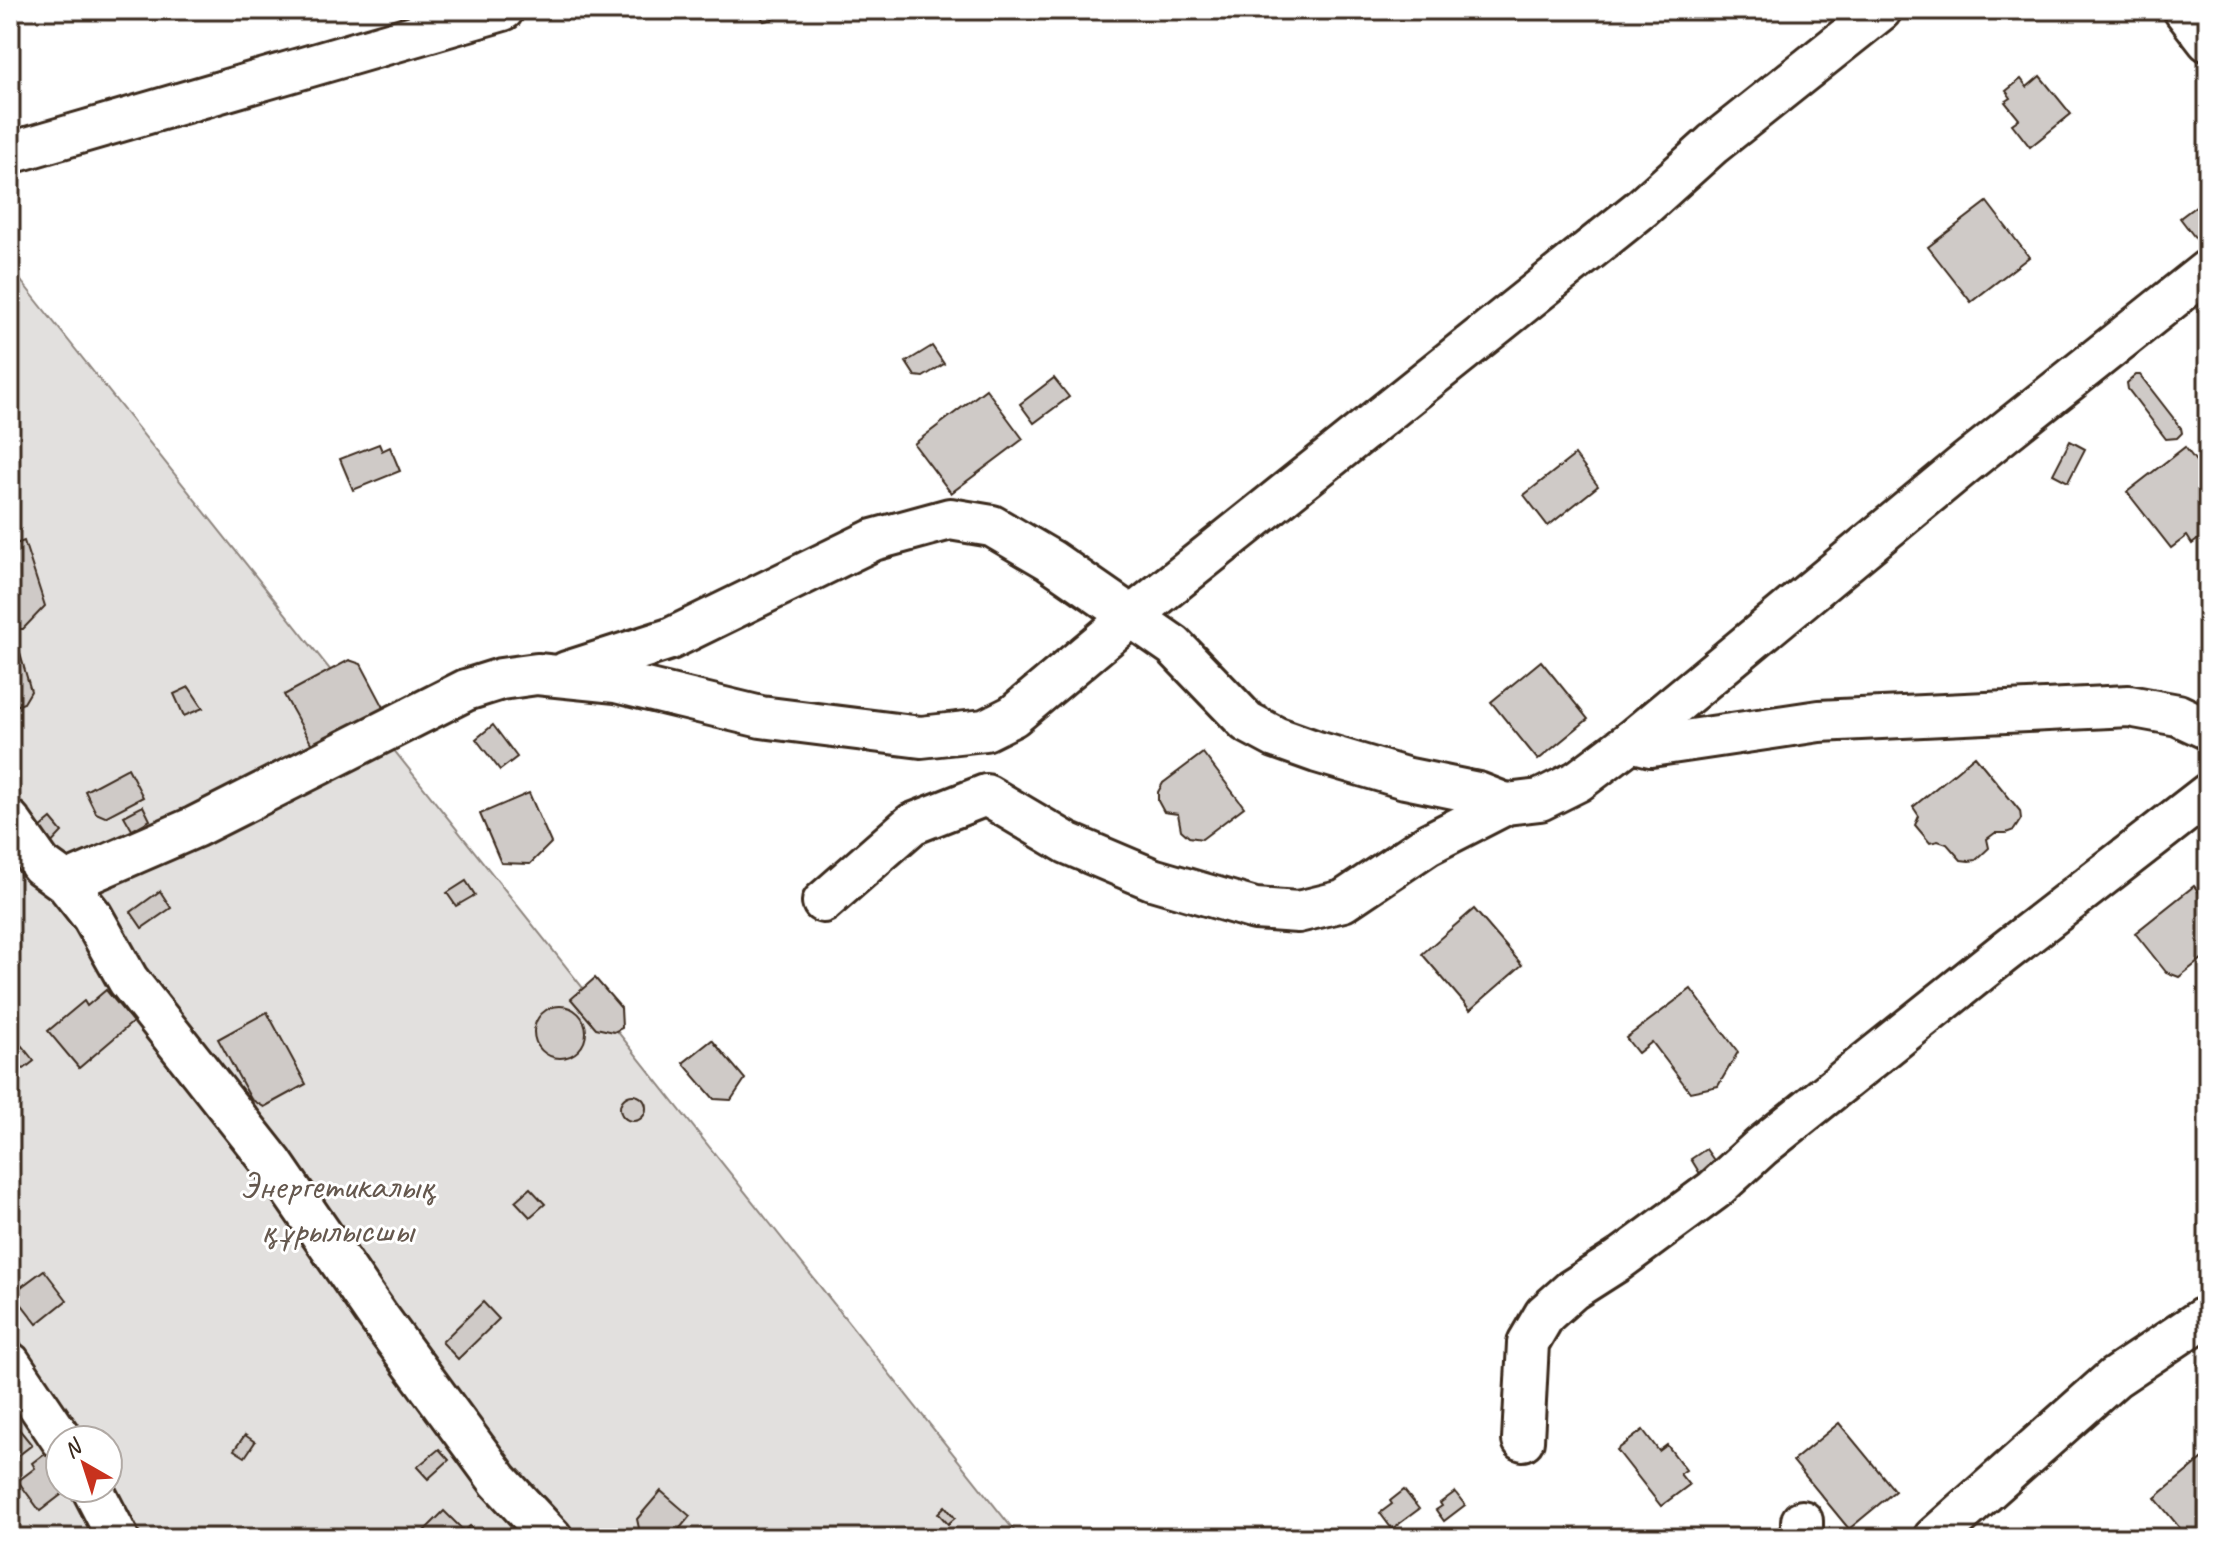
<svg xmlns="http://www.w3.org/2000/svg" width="2218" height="1548" font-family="Caveat,sans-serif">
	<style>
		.green { fill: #e2e0de; stroke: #8e857e; stroke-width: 2; fill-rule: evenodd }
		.building { fill: #cfcac7; stroke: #3b2a1e; stroke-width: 2 }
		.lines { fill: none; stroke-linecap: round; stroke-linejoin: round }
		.minor-casing { stroke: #3b2a1e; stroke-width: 46 }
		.minor { stroke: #fff; stroke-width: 40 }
		.labels { text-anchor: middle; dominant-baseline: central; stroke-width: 6; stroke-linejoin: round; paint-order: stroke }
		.park-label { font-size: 38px; fill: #65584e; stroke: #fff }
	</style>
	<rect width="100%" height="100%" fill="#fff"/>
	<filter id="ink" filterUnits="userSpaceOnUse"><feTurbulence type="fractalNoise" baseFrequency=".0125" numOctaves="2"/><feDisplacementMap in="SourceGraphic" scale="16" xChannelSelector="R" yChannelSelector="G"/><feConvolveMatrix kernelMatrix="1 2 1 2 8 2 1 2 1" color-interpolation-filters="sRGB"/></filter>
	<g filter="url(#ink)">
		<path class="green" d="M10 267 1020 1538H10ZM60 1440H108V1488H60Z"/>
		<g class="building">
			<polygon points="756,10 806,10 806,11 764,21"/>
			<polygon points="2040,76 2071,114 2030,147 2012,124 2019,119 2005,102 2011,98 2006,91 2021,79 2027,87"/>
			<polygon points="1987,202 2029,257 1971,302 1928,247"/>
			<polygon points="2200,203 2208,214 2206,252 2180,218"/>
			<polygon points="932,346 944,364 923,377 915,376 906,362"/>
			<polygon points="2136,375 2140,375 2181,428 2182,433 2177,438 2166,439 2128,389 2127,383"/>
			<polygon points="1054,378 1069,397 1034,423 1020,404"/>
			<polygon points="986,389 1023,439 951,493 914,444"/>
			<polygon points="2070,441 2085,449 2068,482 2053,474"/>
			<polygon points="379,444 382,451 390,447 400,471 353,490 340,459"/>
			<polygon points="2185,447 2208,477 2208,532 2192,544 2187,536 2171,548 2127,492"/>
			<polygon points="1575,455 1598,486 1548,526 1524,495"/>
			<polygon points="24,541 45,606 23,629 10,629 10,546"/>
			<polygon points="16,640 31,691 24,703 10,708 10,642"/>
			<polygon points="349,660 361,664 387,713 316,752 284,695"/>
			<polygon points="1541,661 1588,719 1538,760 1491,702"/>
			<polygon points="189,687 203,708 184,716 174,694"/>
			<polygon points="493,725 517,757 500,770 476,739"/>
			<polygon points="1203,753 1244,807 1202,839 1189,837 1181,830 1178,814 1164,812 1158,801 1158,792 1163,783"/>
			<polygon points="1975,756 2020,811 2021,819 2014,830 2006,833 1995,833 1987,839 1989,848 1976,860 1969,861 1961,860 1947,844 1938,841 1930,843 1915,825 1919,816 1913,807"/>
			<polygon points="128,768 143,797 105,817 96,813 85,791"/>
			<polygon points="529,793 551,843 530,864 501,863 480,814"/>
			<polygon points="143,806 150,820 132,830 124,816"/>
			<polygon points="51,819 62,832 47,848 34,833"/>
			<polygon points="466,881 475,895 456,906 447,893"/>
			<polygon points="2194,886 2208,903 2208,954 2179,977 2166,972 2135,933"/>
			<polygon points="160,891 171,908 142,928 131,912"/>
			<polygon points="1474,909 1522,965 1470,1010 1422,954"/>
			<polygon points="595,978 621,1008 622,1028 614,1032 596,1028 571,999"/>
			<polygon points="1691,989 1738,1052 1718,1086 1690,1092 1652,1042 1638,1053 1626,1038"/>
			<polygon points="106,990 133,1022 79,1068 48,1031 84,1001 87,1006"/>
			<circle cx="560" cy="1032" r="26"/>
			<polygon points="267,1012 306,1084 264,1107 251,1099 218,1039"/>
			<polygon points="712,1040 745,1079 731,1100 714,1099 683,1063"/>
			<polygon points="22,1046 34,1061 24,1069 18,1067 10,1056"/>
			<circle cx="633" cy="1108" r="13"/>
			<polygon points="1706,1149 1718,1166 1702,1177 1691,1159"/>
			<polygon points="530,1188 545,1204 530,1217 515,1201"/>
			<polygon points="44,1270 67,1300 37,1324 13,1293"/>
			<polygon points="483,1302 499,1319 458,1359 442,1342"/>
			<polygon points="14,1423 32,1445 10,1462 10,1427"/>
			<polygon points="1839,1423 1895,1491 1849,1529 1793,1461"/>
			<polygon points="1643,1430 1659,1451 1667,1445 1686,1470 1680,1474 1689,1485 1661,1506 1617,1450"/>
			<polygon points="245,1435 255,1442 245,1457 234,1450"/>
			<polygon points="439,1449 449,1460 428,1479 417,1467"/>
			<polygon points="49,1450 60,1465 60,1488 70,1488 40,1511 18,1481 35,1468 32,1463"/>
			<polygon points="2208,1454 2208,1538 2188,1538 2155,1498"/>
			<polygon points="1404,1490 1419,1509 1392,1529 1380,1513 1392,1504 1390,1501"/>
			<polygon points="661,1491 690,1516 672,1538 646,1538 640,1533 637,1519"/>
			<polygon points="1455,1492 1465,1505 1444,1521 1436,1510 1442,1506 1440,1503"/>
			<polygon points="945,1506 955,1518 948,1524 938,1513"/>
			<polygon points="444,1511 464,1531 470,1526 481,1538 417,1538"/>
		</g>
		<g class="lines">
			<defs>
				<g id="minor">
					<polyline points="2184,10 2208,41"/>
					<polyline points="10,153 503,10"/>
					<polyline points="567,672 670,639 873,540 950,519 992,526 1050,560 1174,646 1247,722 1275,737 1317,752 1405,778 1478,793 1506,804"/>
					<polyline points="1631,741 1651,746 1819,721 2129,706 2178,715 2208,729"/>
					<polyline points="10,821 41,865 66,883 92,916 128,980 273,1164 377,1315 499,1481 552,1538"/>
					<polyline points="66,883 195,827 466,690 501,679 537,674 616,682 761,717 921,737 985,730 1013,716 1132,616 1642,208 1713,144 1881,10"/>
					<polyline points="823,902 912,824 986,795 1067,843 1152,879 1255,909 1298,912 1343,901 1428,844 1506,804 1540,800 1578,781 1631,741 1966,463 2208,270"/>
					<polyline points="10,1363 62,1440"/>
					<polyline points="1523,1440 1528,1343 1545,1314 1572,1290 1619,1260 1714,1190 1761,1147 2002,954 2208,794"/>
					<polyline points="92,1488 118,1538"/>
					<polyline points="1802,1538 1802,1521"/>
					<polyline points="1934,1538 2114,1378 2208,1315"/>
				</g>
			</defs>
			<use href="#minor" class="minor-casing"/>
			<use href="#minor" class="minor"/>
		</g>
	</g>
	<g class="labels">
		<g class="park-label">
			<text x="337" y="1185">Энергетикалық<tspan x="337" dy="44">құрылысшы</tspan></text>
		</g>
	</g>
	<rect width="2218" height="1548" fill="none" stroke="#fff" stroke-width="40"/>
	<rect x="20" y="20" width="2178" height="1508" fill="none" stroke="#3b2a1e" stroke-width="3" filter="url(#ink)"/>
	<g transform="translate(84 1464) rotate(321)"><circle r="38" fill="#ffffff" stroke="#b1aaa5" stroke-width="2"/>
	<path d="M0-6L14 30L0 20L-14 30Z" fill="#c8321e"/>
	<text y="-12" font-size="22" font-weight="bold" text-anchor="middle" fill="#3b2a1e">N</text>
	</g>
</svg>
